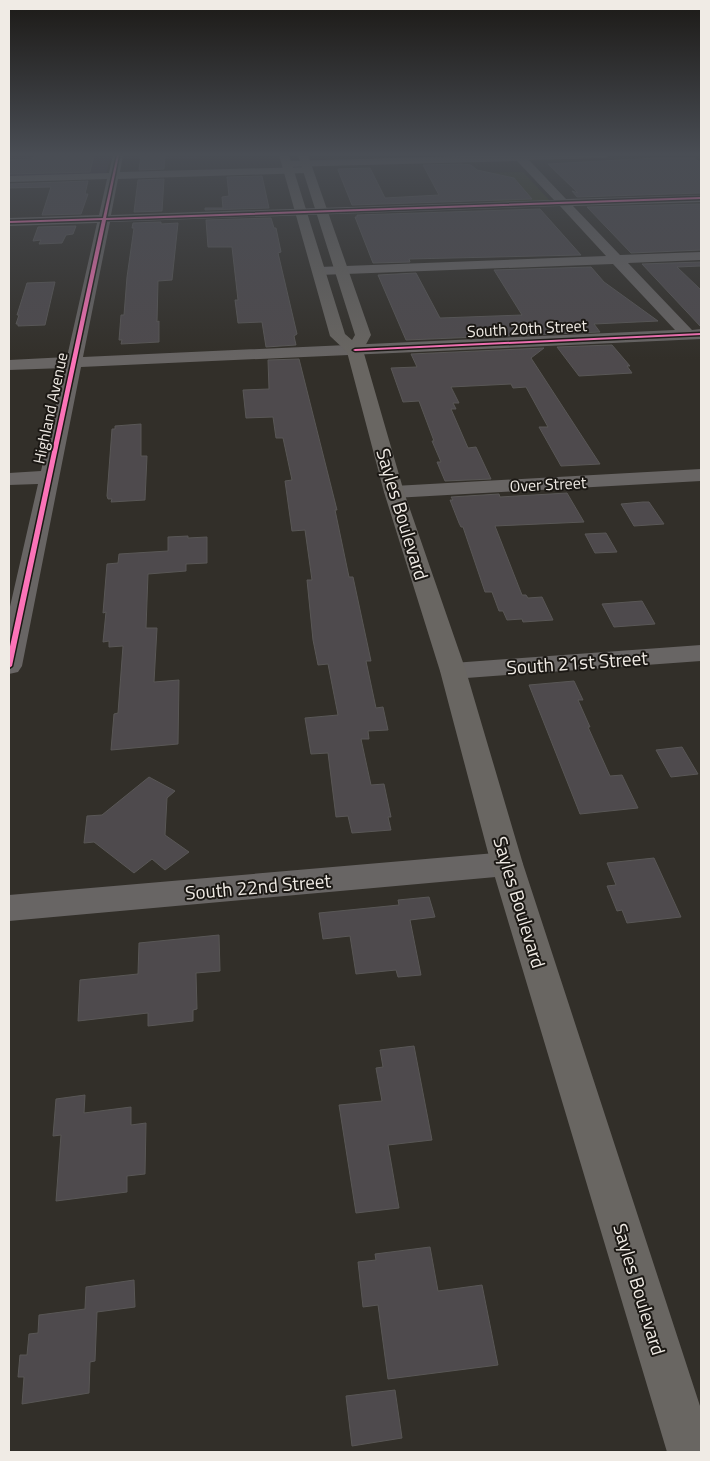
<svg xmlns="http://www.w3.org/2000/svg" width="710" height="1461" font-family="'Titillium Web',sans-serif">
	<style>
		.education { fill: #3c333f }
		.green { fill: #3b3e25 }
		.building { fill: #4e4a4d; stroke: #595756 }
		.lines { fill: none; stroke-linecap: round; stroke-linejoin: round }
		.minor { fill: #686564; fill-rule: evenodd }
		.major { fill: #696662; fill-rule: evenodd }
		.cycleway-casing { stroke: #1b1814; stroke-width: 3 }
		.cycleway { fill: #fb73b8; fill-rule: evenodd }
		.labels { text-anchor: middle; dominant-baseline: central; stroke-width: 4; stroke-linejoin: round; paint-order: stroke }
		.far-street-label { font-size: 16px; fill: #f0ebe5; stroke: #1b1814 }
		.street-label { font-size: 19px; fill: #f0ebe5; stroke: #1b1814 }
	</style>
	<rect width="100%" height="100%" fill="#322f29"/>
	<polygon class="education" points="9,155 199,155 199,158 110,160 106,174 9,177"/>
	<polygon class="green" points="523,172 550,201 495,203 478,181 481,173"/>
	<g class="building">
		<polygon points="35,155 94,155 90,172 9,174 9,160 33,159"/>
		<polygon points="141,155 165,155 164,169 139,170"/>
		<polygon points="656,158 694,158 701,163 701,193 577,197 572,191 578,193 548,164"/>
		<polygon points="461,164 471,165 477,170 514,178 532,199 352,205 338,170 338,169 370,168 385,198 439,195 423,165"/>
		<polygon points="262,176 269,208 205,210 205,208 223,208 222,197 229,196 227,177"/>
		<polygon points="164,179 162,211 134,212 138,180"/>
		<polygon points="88,181 85,194 88,194 81,214 42,215 51,187 9,188 9,184"/>
		<polygon points="701,204 701,250 631,253 587,207"/>
		<polygon points="540,209 581,255 409,259 410,262 373,263 355,217 357,217 357,215"/>
		<polygon points="271,218 274,228 276,228 281,252 278,253 297,334 294,336 296,345 266,347 262,322 238,323 235,300 238,300 232,247 208,247 206,220"/>
		<polygon points="161,222 161,224 178,223 172,280 158,281 157,322 159,321 159,342 121,344 122,340 119,340 121,315 124,315 127,277 134,228 132,228 133,223"/>
		<polygon points="76,226 73,234 66,235 62,243 39,244 41,240 33,241 38,227"/>
		<polygon points="701,262 701,266 677,267 701,290 701,327 642,264"/>
		<polygon points="591,267 604,282 658,321 594,324 600,332 406,340 378,275 416,273 440,318 522,315 494,270"/>
		<polygon points="55,282 45,325 18,326 18,324 16,324 19,315 17,315 27,283"/>
		<polygon points="612,345 630,366 627,366 632,373 579,376 557,347"/>
		<polygon points="544,348 531,358 600,464 561,466 539,427 548,427 526,387 513,388 511,384 451,387 459,403 453,403 456,409 451,409 468,448 476,447 491,479 445,481 437,462 441,462 432,441 434,441 419,401 403,402 391,368 417,367 411,354"/>
		<polygon points="299,359 337,510 335,510 349,577 353,577 371,661 366,661 376,708 383,707 388,730 368,731 369,739 361,739 371,785 384,784 391,817 388,817 391,830 352,833 348,816 336,817 328,753 311,754 305,718 338,715 328,664 318,665 313,640 307,580 312,580 305,530 292,531 285,481 292,480 283,438 276,438 273,417 246,418 243,390 269,389 268,360"/>
		<polygon points="141,424 141,456 147,456 145,500 111,502 112,499 108,499 107,496 112,429 115,429 115,426"/>
		<polygon points="567,493 584,522 495,526 522,595 526,595 528,598 542,597 553,620 523,622 522,619 507,620 503,611 499,611 492,592 485,592 463,527 461,527 459,523 450,500 453,500 451,497 499,494 500,497"/>
		<polygon points="643,502 649,502 664,524 634,526 621,504"/>
		<polygon points="606,533 617,552 595,553 585,534"/>
		<polygon points="188,536 188,538 207,537 207,563 186,564 186,571 148,574 146,628 157,628 154,682 179,680 178,744 111,750 114,714 118,713 123,646 109,647 109,641 103,642 106,612 103,613 107,564 118,563 119,554 168,551 168,537"/>
		<polygon points="642,601 655,624 614,627 602,604"/>
		<polygon points="574,681 583,700 578,700 590,727 588,727 610,776 622,775 638,808 580,814 529,685"/>
		<polygon points="682,747 698,774 671,777 656,750"/>
		<polygon points="149,777 175,791 167,798 165,835 189,852 165,870 152,859 134,873 94,842 84,843 87,816 102,815"/>
		<polygon points="654,858 681,917 627,923 622,910 617,911 607,886 616,885 607,863"/>
		<polygon points="429,897 435,917 410,920 421,975 398,977 396,970 356,974 350,936 323,939 319,913 399,905 398,900"/>
		<polygon points="219,935 220,971 196,973 197,1009 193,1010 193,1021 148,1026 148,1013 78,1021 80,980 138,974 139,943"/>
		<polygon points="414,1046 432,1140 388,1145 399,1208 356,1213 339,1105 382,1101 376,1068 383,1067 380,1050"/>
		<polygon points="85,1095 84,1113 131,1107 131,1125 146,1123 145,1174 127,1176 127,1192 56,1201 61,1135 53,1136 56,1099"/>
		<polygon points="430,1247 438,1291 482,1285 498,1365 388,1379 378,1305 363,1307 358,1262 376,1260 375,1254"/>
		<polygon points="134,1280 135,1307 97,1312 95,1361 90,1362 89,1393 22,1404 24,1377 18,1377 20,1355 27,1355 29,1334 38,1333 39,1315 85,1309 86,1287"/>
		<polygon points="395,1390 402,1438 352,1446 346,1396"/>
	</g>
	<g class="lines">
		<g class="minor">
			<path d="M113 155H123L120 172 307 167 312 170 307 173 118 179 111 215 554 200 517 161 287 167 282 164 287 161 498 155H610L605 158 529 160 566 199 701 195V202L573 206 620 255 701 252V260L628 263 692 330 701 329V339L81 367 22 666 18 672 9 674V611L38 484 9 485V473L41 471 64 368 9 370V360L67 357 97 223 9 226V218L99 215 107 179 9 182V176L109 173ZM560 206 606 256 319 267 312 271 319 275 613 264 675 330 83 357 110 222Z"/>
			<polygon points="701,469 701,481 394,498 387,496 384,492 387,488 394,486"/>
			<polygon points="701,645 701,661 453,679 444,677 440,671 444,665 453,663"/>
			<polygon points="507,852 518,856 523,864 518,872 507,876 9,921 9,895"/>
		</g>
		<polygon class="major" points="279,155 289,155 345,334 352,340 355,335 298,155 308,155 371,335 363,350 404,492 466,671 523,864 701,1409 701,1452 667,1452 491,864 440,671 384,492 347,352 330,336"/>
		<defs>
			<g id="cycleway">
				<polygon points="117,155 119,155 106,218 701,197 701,199 106,220 12,666 9,668 9,651 102,220 9,223 9,221 103,218"/>
				<polygon points="701,333 701,335 355,351 353,350 355,349"/>
			</g>
		</defs>
		<use href="#cycleway" class="cycleway-casing"/>
		<use href="#cycleway" class="cycleway"/>
	</g>
	<linearGradient id="sky" x2="0" y2="1"><stop stop-color="#1c1a17"/><stop offset="0.43" stop-color="#494d54"/><stop offset="1" stop-color="#494d54" stop-opacity="0"/></linearGradient>
	<rect width="710" height="359" fill="url(#sky)"/>
	<g class="labels">
		<g class="far-street-label">
			<text transform="translate(527 328) rotate(-3)">South 20th Street</text>
			<text transform="translate(50 408) rotate(-78)">Highland Avenue</text>
			<text transform="translate(548 484) rotate(-3)">Over Street</text>
		</g>
		<g class="street-label">
			<text transform="translate(403 514) rotate(73)">Sayles Boulevard</text>
			<text transform="translate(577 662) rotate(-4)">South 21st Street</text>
			<text transform="translate(258 886) rotate(-5)">South 22nd Street</text>
			<text transform="translate(520 902) rotate(73)">Sayles Boulevard</text>
			<text transform="translate(640 1289) rotate(73)">Sayles Boulevard</text>
		</g>
	</g>
	<rect width="710" height="1461" fill="none" stroke="#f0ebe5" stroke-width="20"/>
</svg>
